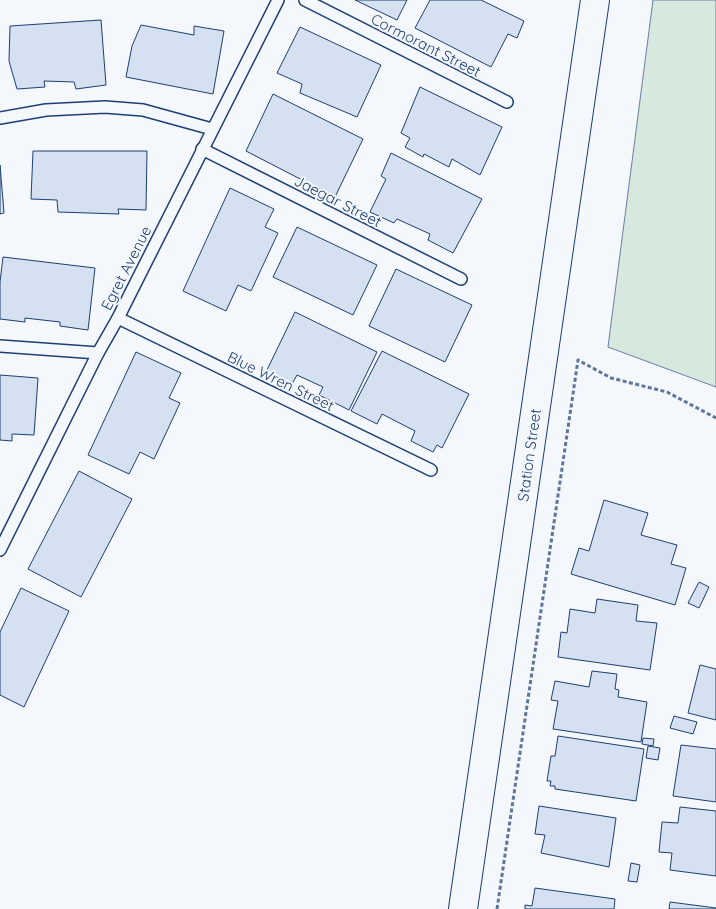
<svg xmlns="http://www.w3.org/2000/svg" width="716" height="909" font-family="Quicksand,sans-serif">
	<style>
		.green { fill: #d7e8df; stroke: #687fa3 }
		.building { fill: #d5e0f0; stroke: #1d3f73 }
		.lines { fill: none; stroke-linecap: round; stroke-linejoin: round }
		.service-casing { stroke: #1d3f73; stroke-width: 14 }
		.tertiary-casing { stroke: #1d3f73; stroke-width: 30 }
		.path { stroke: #5e769c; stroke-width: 3; stroke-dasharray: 4 2.5; stroke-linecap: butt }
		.service { stroke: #f4f7fb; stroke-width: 11 }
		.tertiary { stroke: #f4f7fb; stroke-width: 28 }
		.labels { text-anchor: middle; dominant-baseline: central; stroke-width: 4; stroke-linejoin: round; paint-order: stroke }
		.street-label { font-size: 15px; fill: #1d3f73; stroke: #f4f7fb }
	</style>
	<rect width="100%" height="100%" fill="#f4f7fb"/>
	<polygon class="green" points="653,0 716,0 716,387 608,347"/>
	<g class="building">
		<polygon points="355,0 407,0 397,20"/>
		<polygon points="430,0 481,0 524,21 517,38 508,34 491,67 415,28"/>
		<polygon points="101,20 106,85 76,89 74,82 44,81 45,87 17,89 9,61 10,26"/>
		<polygon points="141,25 194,35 194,26 224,31 213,94 126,77 132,46"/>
		<polygon points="300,27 381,65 357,117 300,93 302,84 277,73"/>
		<polygon points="420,87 502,127 480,175 452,159 449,167 424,154 423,157 405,147 410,138 401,133"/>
		<polygon points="273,94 363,139 335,197 246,151"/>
		<polygon points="33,151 147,151 146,210 118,209 119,214 58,212 57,200 31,199"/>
		<polygon points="391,153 482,199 453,253 428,240 430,234 397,219 394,223 370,212 386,179 381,176"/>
		<polygon points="0,165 4,213 0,214"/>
		<polygon points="230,188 274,209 265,227 278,233 251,291 238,285 226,311 183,291"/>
		<polygon points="297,227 377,265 353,315 273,277"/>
		<polygon points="3,257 95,268 88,330 60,326 60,322 25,318 25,322 0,319 0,282"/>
		<polygon points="396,269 472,305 445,362 369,326"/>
		<polygon points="295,312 377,352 349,410 319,395 323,387 297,375 292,384 266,372"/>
		<polygon points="382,351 469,394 442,448 437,445 433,452 411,441 415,431 382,414 377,424 351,411"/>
		<polygon points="136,352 181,373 169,398 180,403 154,459 140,452 129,474 88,455"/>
		<polygon points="0,375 38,378 34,435 12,434 12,441 0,440"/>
		<polygon points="79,471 132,499 81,597 28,569"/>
		<polygon points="604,500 648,513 641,535 677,545 671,564 686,568 675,605 571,574 579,548 589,551"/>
		<polygon points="699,582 709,587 699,608 688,603"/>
		<polygon points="21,588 69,611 24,707 0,695 0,632"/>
		<polygon points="597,599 638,605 636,621 657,623 650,670 558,657 561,632 567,633 570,609 595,613"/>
		<polygon points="700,665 716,669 716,720 688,713"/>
		<polygon points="592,671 617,674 615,689 619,690 618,697 647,702 641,742 553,729 558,701 551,700 555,681 589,687"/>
		<polygon points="674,716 697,722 693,734 670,728"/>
		<polygon points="558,736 644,749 636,801 555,789 555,786 550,786 551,781 547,781 551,756 555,756"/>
		<polygon points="643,738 654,739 653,746 642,744"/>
		<polygon points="681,745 716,749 716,802 673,796"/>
		<polygon points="648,746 660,748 658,760 646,758"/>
		<polygon points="539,806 616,818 609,867 541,853 545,835 535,834"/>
		<polygon points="680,807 716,811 716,876 670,870 672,853 659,852 662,822 678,823"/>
		<polygon points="631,863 640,865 637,882 628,881"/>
		<polygon points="535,888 615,899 614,909 525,909 525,905 532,906"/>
		<polygon points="670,902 716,908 716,909 669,909"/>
	</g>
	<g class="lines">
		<defs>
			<g id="service">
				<polyline points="305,0 507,102"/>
				<polyline points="0,118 46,110 105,107 143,110 212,129"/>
				<polyline points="202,149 461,279"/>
				<polyline points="118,318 431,470"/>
				<polyline points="0,346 98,353"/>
				<polyline points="0,550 98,353 118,318 278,0"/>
			</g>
			<polyline id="tertiary" points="463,909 595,0"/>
		</defs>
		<use href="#service" class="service-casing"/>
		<use href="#tertiary" class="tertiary-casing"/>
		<polyline class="path" points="497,909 578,360 611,378 667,392 716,418"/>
		<use href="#service" class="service"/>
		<use href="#tertiary" class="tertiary"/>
	</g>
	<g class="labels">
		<g class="street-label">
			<text transform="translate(426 45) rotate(27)">Cormorant Street</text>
			<text transform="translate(338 201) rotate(27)">Jaegar Street</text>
			<text transform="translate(126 268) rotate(-63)">Egret Avenue</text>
			<text transform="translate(281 381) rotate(26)">Blue Wren Street</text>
			<text transform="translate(529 455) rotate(-82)">Station Street</text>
		</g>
	</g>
</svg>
